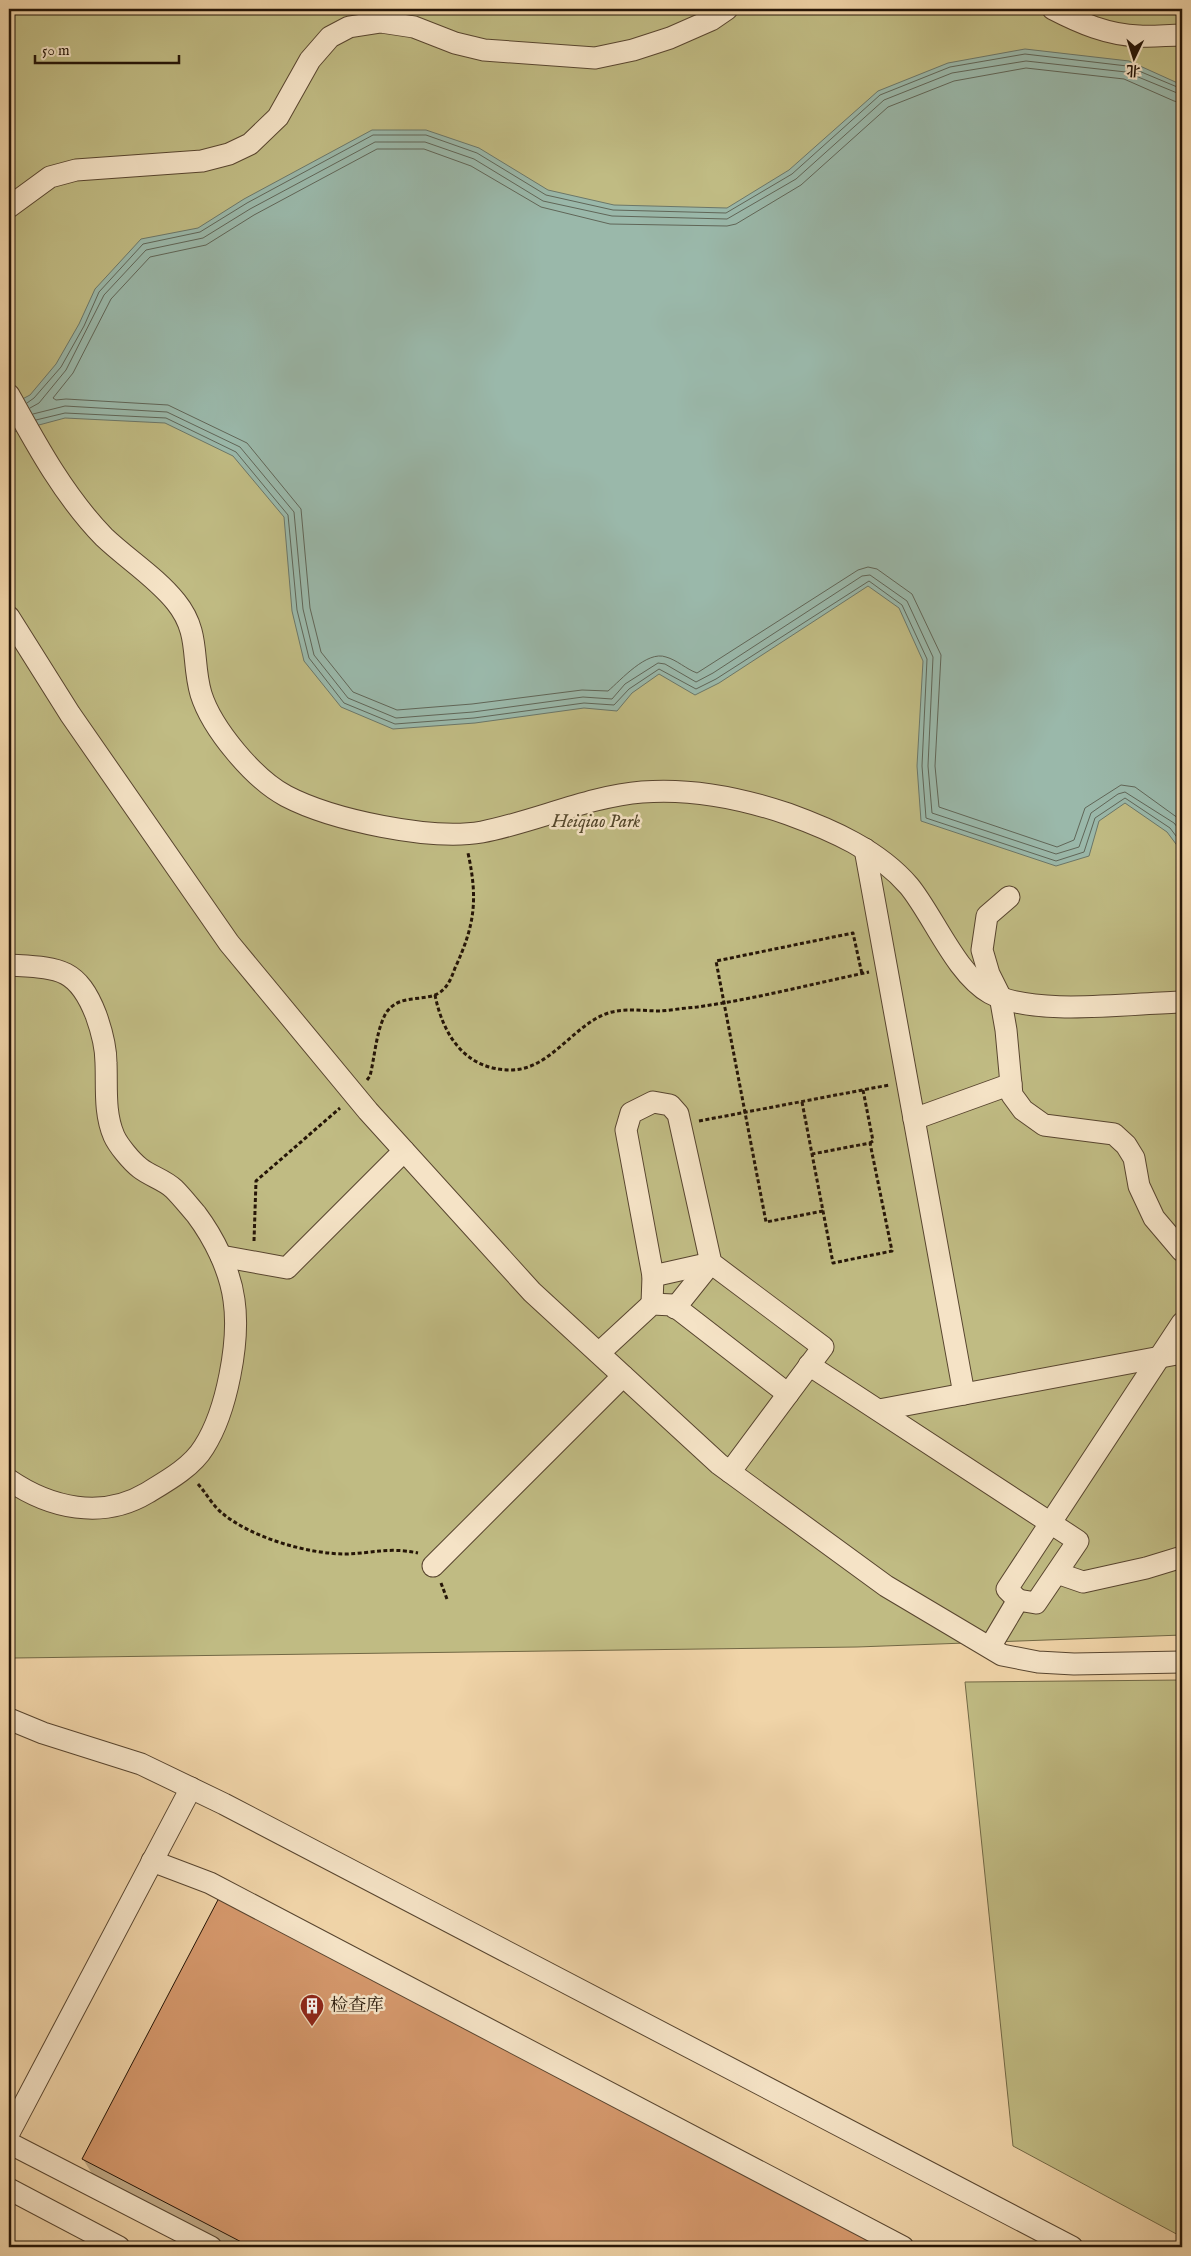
<svg xmlns="http://www.w3.org/2000/svg" width="1191" height="2256" font-family="'IM FELL English','Noto Serif SC',serif">
	<style>
		.green { fill: #c0bb83; stroke: #726845 }
		.water { fill: #9ab8aa; stroke: #6b7769 }
		.shadow { fill: #0003 }
		.lines { fill: none; stroke-linecap: round; stroke-linejoin: round }
		.shore { stroke: #606658; stroke-width: 1 }
		.building { fill: #d5986c; stroke: #251507 }
		.minor-casing { stroke: #58452f; stroke-width: 23 }
		.path { stroke: #251507; stroke-width: 3; stroke-dasharray: 4 2.5; stroke-linecap: butt }
		.minor { stroke: #f5e3c6; stroke-width: 21 }
		.labels { text-anchor: middle; dominant-baseline: central; stroke-width: 5; stroke-linejoin: round; paint-order: stroke }
		.park-label { font-size: 18px; font-style: italic; fill: #54472c; stroke: #f5e3c6 }
		.poi-label { font-size: 18px; fill: #251507; stroke: #f5e3c6; text-anchor: start }
	</style>
	<rect width="100%" height="100%" fill="#f0d4a8"/>
	<filter id="stains"><feTurbulence type="fractalNoise" baseFrequency=".004" numOctaves="4"/><feColorMatrix values="0 0 0 0 .2 0 0 0 0 .09 0 0 0 0 .02 0 0 0 .5 -.17"/></filter>
	<radialGradient id="worn" r=".72"><stop offset=".6" stop-color="#630" stop-opacity="0"/><stop offset="1" stop-color="#630" stop-opacity=".3"/></radialGradient>
	<g class="green">
		<polygon points="9,9 1182,9 1182,1635 857,1647 14,1658 9,1655"/>
		<polygon points="1182,1680 1182,2237 1013,2146 965,1682"/>
	</g>
	<polygon class="water" points="1025,49 1129,61 1182,85 1182,852 1167,832 1125,803 1099,821 1089,856 1056,866 921,821 917,766 923,661 899,608 868,586 719,683 695,695 659,674 632,693 617,711 584,708 475,723 393,729 341,707 304,661 292,611 284,517 233,456 165,423 65,418 9,433 9,406 30,395 56,364 79,324 95,289 141,239 198,228 244,199 372,130 426,130 479,148 548,190 614,205 727,208 789,170 878,91 948,63"/>
	<polygon class="shadow" points="83,2159 892,2247 229,2247 94,2177"/>
	<g class="lines">
		<g class="shore">
			<path d="M1182 103 1174 101 1124 79 1026 68 954 81 888 107 801 185 736 224 727 226 610 224 541 207 471 166 424 149H377L254 215 206 245 150 257 111 299 73 373 53 398 56 400 66 399 168 405 247 443 301 509 310 608 321 652 353 692 397 710 472 704 582 690 608 691C621 680 647 650 666 657 677 660 686 669 697 673L858 570 868 567 877 569 912 594 941 655 935 766 939 807 1057 847 1074 840 1085 808 1121 785 1135 787 1182 821"/>
			<polyline points="27,403 34,398 61,367 84,326 99,292 143,244 200,232 247,203 373,135 426,135 477,153 546,195 613,210 726,213 792,174 880,95 950,67 1025,54 1127,66 1182,89"/>
			<polyline points="30,408 39,403 66,370 104,295 146,250 203,238 250,209 375,142 425,142 474,159 543,201 612,216 727,219 796,179 884,100 952,73 1026,61 1126,72 1182,95"/>
			<polyline points="33,414 65,406 167,412 240,447 294,512 303,609 314,655 348,698 396,718 473,712 583,697 612,699 625,684 658,663 665,664 696,682 713,673 862,576 870,575 907,601 933,657 928,766 932,813 1056,854 1079,847 1091,813 1118,794 1125,792 1174,823 1182,833"/>
			<polyline points="36,420 65,413 166,418 236,452 288,515 297,610 309,658 344,703 395,724 474,718 584,703 614,705 629,689 659,669 696,689 716,679 869,581 902,605 927,659 922,766 926,818 1056,861 1084,852 1095,818 1125,798 1170,828 1182,844"/>
		</g>
	</g>
	<polygon class="building" points="220,1896 895,2247 251,2247 82,2159"/>
	<g class="lines">
		<defs>
			<g id="minor">
				<path d="M1053 9C1080 23 1108 35 1139 36 1153 37 1168 35 1182 35"/>
				<polyline points="9,207 50,177 76,170 202,161 229,154 250,144 278,117 310,60 330,37 349,27 381,22 414,27 455,43 484,50 595,58 633,50 670,38 711,20 727,9"/>
				<path d="M9 395C36 444 64 496 104 537 127 559 156 577 176 602 201 633 191 660 201 694 212 729 254 779 286 796 332 820 431 841 482 832 534 822 590 796 642 792 692 788 741 798 788 814 832 830 878 850 909 886 933 915 956 974 990 993 1034 1017 1131 1003 1182 1002"/>
				<polyline points="9,617 70,714 229,943 368,1111 532,1292 719,1464 886,1586 1002,1655 1038,1662 1074,1664 1182,1662"/>
				<polyline points="865,849 964,1394"/>
				<polyline points="1009,897 987,916 982,950 989,974 1000,996 1006,1030 1012,1095 1023,1110 1044,1125 1114,1134 1126,1145 1134,1158 1139,1186 1154,1218 1182,1251"/>
				<path d="M9 965C57 968 77 966 96 1015 101 1029 106 1047 106 1063 107 1087 104 1113 114 1136 118 1145 131 1161 140 1168 150 1176 165 1180 174 1189 182 1197 189 1206 196 1214 214 1238 230 1270 234 1300 240 1341 227 1411 204 1447 192 1467 167 1481 147 1493 102 1520 50 1508 9 1480"/>
				<polyline points="914,1119 1011,1084"/>
				<polyline points="221,1256 287,1268 404,1151"/>
				<polyline points="653,1276 711,1263"/>
				<polyline points="652,1304 653,1276 626,1130 631,1113 653,1102 670,1105 678,1114 711,1263 823,1347 730,1472"/>
				<polyline points="675,1308 711,1263"/>
				<polyline points="599,1353 652,1304 673,1305 788,1394"/>
				<polyline points="809,1365 1078,1541 1036,1603 1018,1600 990,1647"/>
				<polyline points="879,1410 1182,1353"/>
				<polyline points="433,1566 623,1376"/>
				<polyline points="1057,1573 1083,1582 1146,1568 1182,1557"/>
				<polyline points="1018,1600 1007,1589 1182,1323"/>
				<polyline points="9,1719 43,1733 141,1764 224,1804 1072,2247"/>
				<polyline points="152,1861 210,1883 903,2247"/>
				<polyline points="9,2133 191,1788"/>
				<polyline points="9,2143 211,2247"/>
				<polyline points="9,2189 119,2247"/>
			</g>
		</defs>
		<use href="#minor" class="minor-casing"/>
		<g class="path">
			<path d="M435 995C443 1035 465 1070 511 1070 548 1070 571 1029 603 1015 621 1007 641 1011 660 1011 672 1010 685 1008 697 1007 755 999 812 984 869 972"/>
			<path d="M367 1080 370 1076C375 1056 376 1031 386 1013 398 995 418 1001 435 995 447 990 451 979 455 968 475 925 478 899 468 853"/>
			<polyline points="863,1090 873,1141 870,1143"/>
			<polyline points="802,1102 833,1263 892,1251 870,1143 812,1154"/>
			<polyline points="699,1121 889,1085"/>
			<polyline points="823,1211 766,1222 716,961 853,933 862,974"/>
			<polyline points="254,1241 256,1181 340,1108"/>
			<path d="M198 1484C206 1493 213 1506 222 1513 252 1538 308 1554 346 1554 374 1553 388 1547 418 1553"/>
			<polyline points="441,1583 447,1599"/>
		</g>
		<use href="#minor" class="minor"/>
	</g>
	<defs>
		<symbol id="building-pin" viewBox="-11 -11 22 30"><path d="M0 17L-7.5 6A9.5 9.5 0 1 1 7.5 6Z" fill="#8f2418" stroke="#f5e3c6"/><path d="M-4-6H4V6H1V3H-1V6H-4ZM-2.5-4.3h1.7v1.8h-1.7ZM.8-4.3h1.7v1.8H.8ZM-2.5-1h1.7V.8h-1.7ZM.8-1h1.7V.8H.8Z" fill="#fff"/></symbol>
	</defs>
	<g fill-rule="evenodd">
		<use href="#building-pin" x="298" y="1992" width="28" height="38"/>
	</g>
	<g class="labels">
		<g class="park-label">
			<text x="596" y="822">Heiqiao Park</text>
		</g>
		<g class="poi-label">
			<text x="330" y="2006">检查库</text>
		</g>
	</g>
	<rect width="1191" height="2256" fill="none" stroke="#f0d4a8" stroke-width="30"/>
	<rect x="10" y="10" width="1171" height="2236" fill="none" stroke="#251507" stroke-width="2.5"/>
	<rect x="15" y="15" width="1161" height="2226" fill="none" stroke="#251507"/>
	<g transform="translate(1134 58) rotate(184)" stroke="#f5e3c6" stroke-width="4" paint-order="stroke">
	<path d="M0-4L9 19L0 12L-9 19Z" fill="#251507"/>
	<text y="-8" font-size="14" font-weight="bold" text-anchor="middle" fill="#251507">北</text>
	</g>
	<path d="M35 55v8h144v-8" fill="none" stroke="#251507" stroke-width="2.5"/>
	<text x="42" y="55" font-size="15" fill="#251507" stroke="#f5e3c6" stroke-width="4" paint-order="stroke">50 m</text>
	<rect width="100%" height="100%" filter="url(#stains)"/>
	<rect width="100%" height="100%" fill="url(#worn)"/>
</svg>
